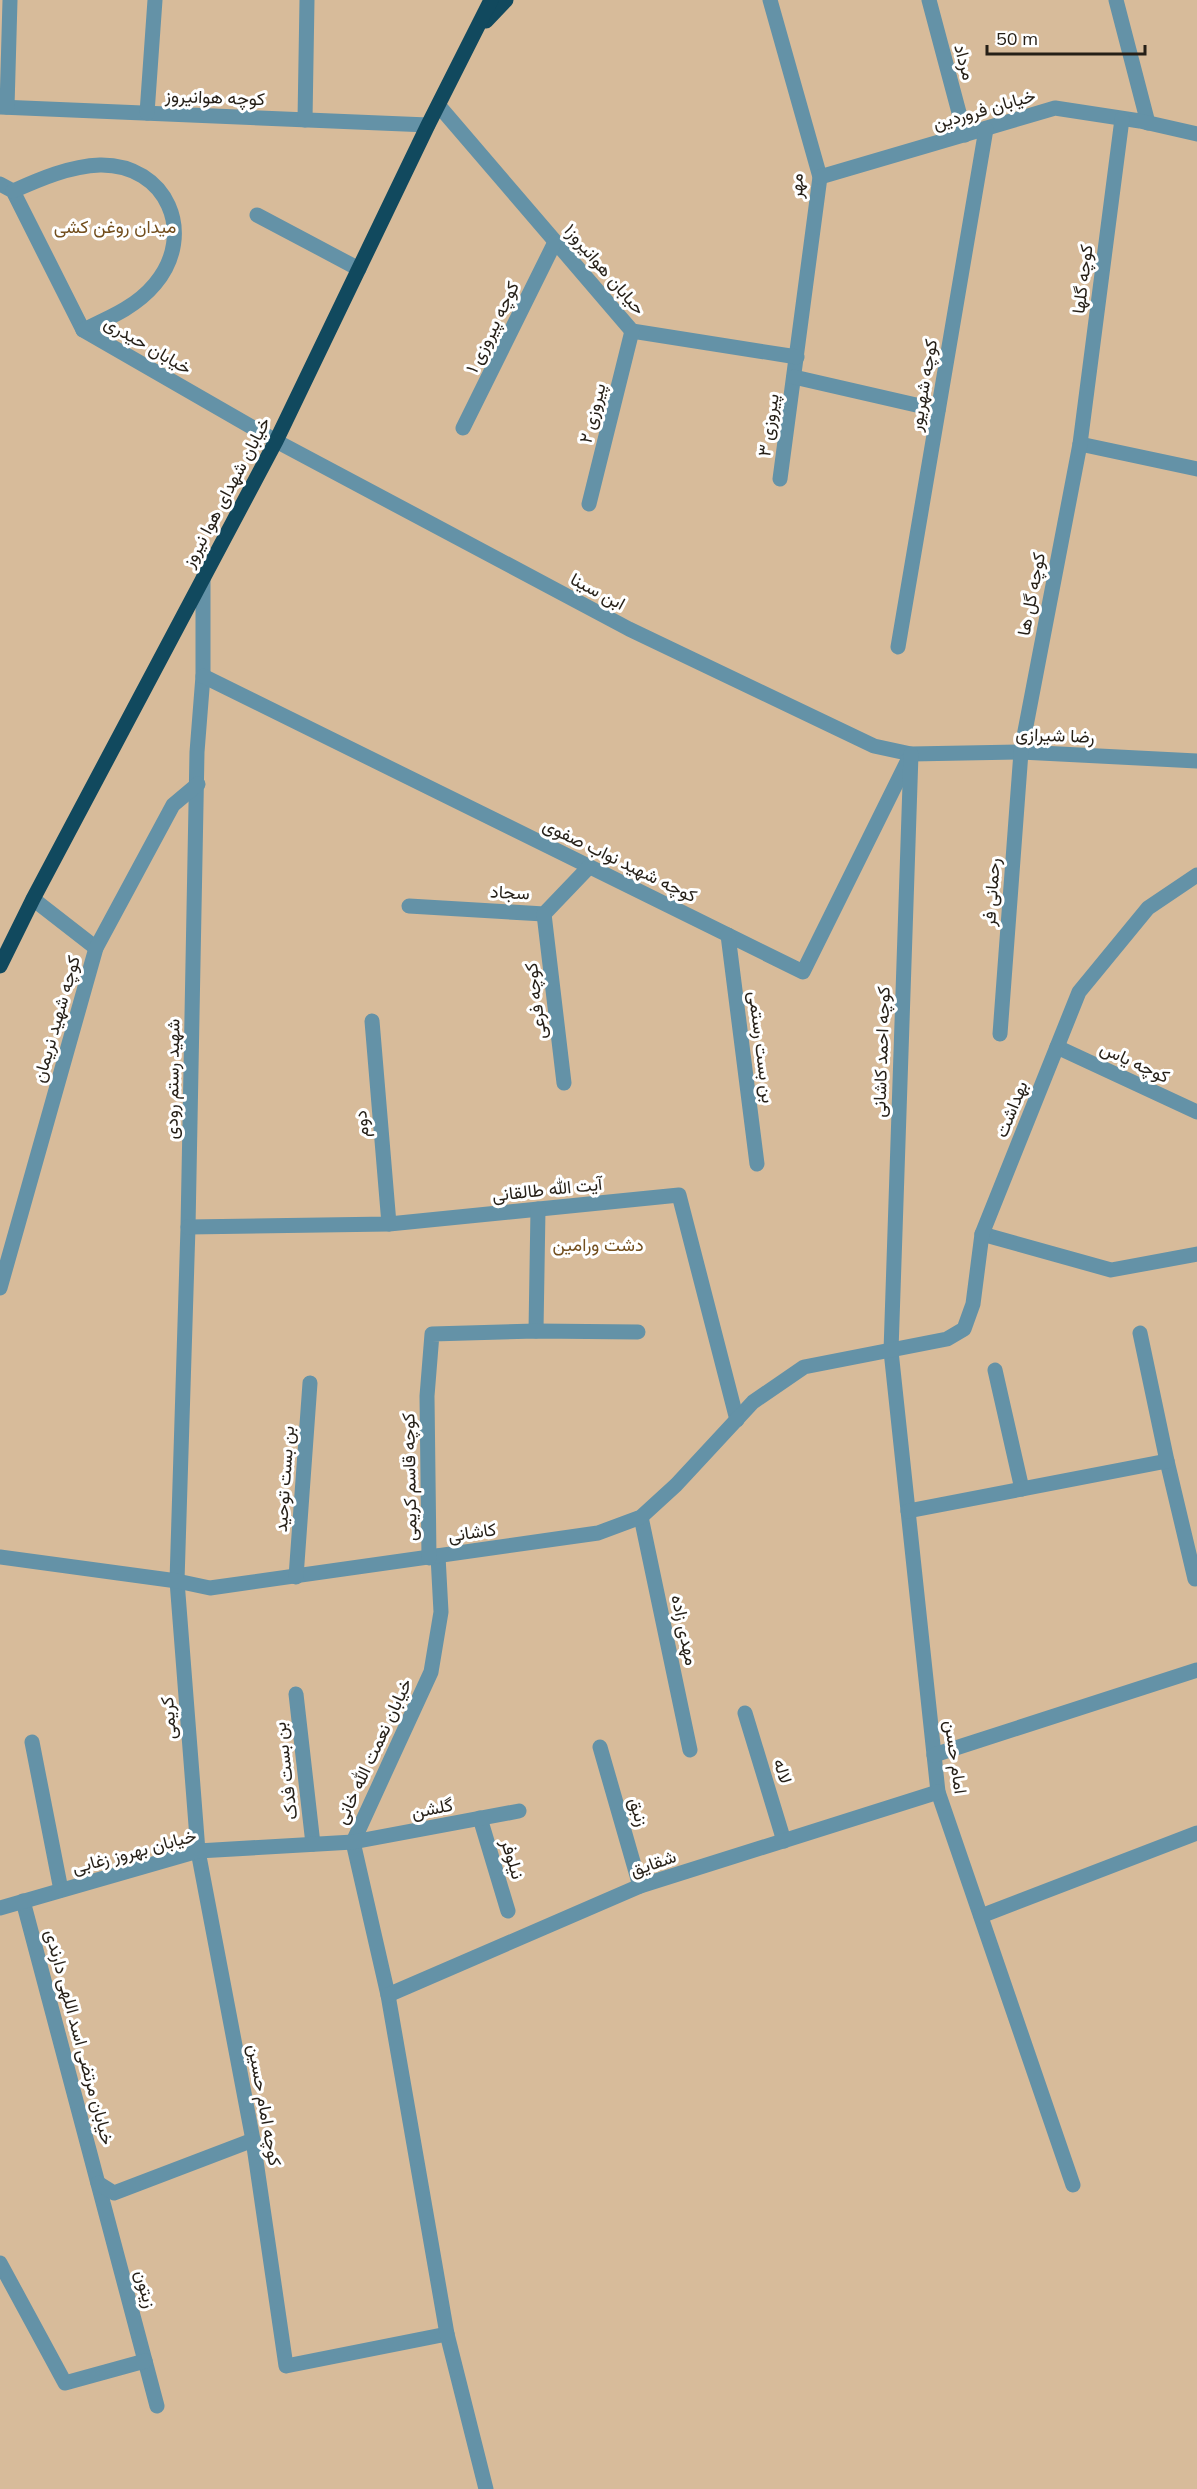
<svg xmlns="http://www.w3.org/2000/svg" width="1197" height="2489" font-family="Mulish,Vazirmatn,sans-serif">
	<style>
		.green { fill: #d7bb9a }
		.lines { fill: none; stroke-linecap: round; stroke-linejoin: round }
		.minor { stroke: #6492a7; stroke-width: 15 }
		.major { stroke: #11495e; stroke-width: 15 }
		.labels { text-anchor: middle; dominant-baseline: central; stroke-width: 6; stroke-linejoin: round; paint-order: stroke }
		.street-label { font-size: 18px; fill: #251f17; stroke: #fff }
		.park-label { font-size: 18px; fill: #734f1e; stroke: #fff }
	</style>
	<rect width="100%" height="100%" fill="#f3e2cd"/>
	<rect class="green" x="0" y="0" width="1197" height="2489"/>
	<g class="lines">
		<g class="minor">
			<polyline points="770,0 820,177 780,479"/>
			<polyline points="929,0 965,135"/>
			<polyline points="1116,0 1148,123"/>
			<polyline points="439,106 632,331 797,357"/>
			<polyline points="0,107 428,125"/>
			<polyline points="7,107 10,0"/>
			<polyline points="147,113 155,0"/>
			<polyline points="305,120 307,0"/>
			<polyline points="820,177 1055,108 1140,121 1197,134"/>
			<polyline points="0,184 13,191 83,330"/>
			<path d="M13 191C40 179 70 166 100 165 167 164 197 234 155 284 136 307 109 318 83 330L276 441 629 629 874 746 911 754 1021 752 1197 761"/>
			<polyline points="257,215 359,269"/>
			<polyline points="794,377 938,410"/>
			<polyline points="463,428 555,242"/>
			<polyline points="1080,444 1197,469"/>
			<polyline points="589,504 632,331"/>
			<polyline points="203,578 203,676 197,752 188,1227 177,1581 198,1851 253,2140 286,2366 447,2334"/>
			<polyline points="898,647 986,129"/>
			<polyline points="203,676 803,972 908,760"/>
			<polyline points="911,754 891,1351 938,1792 1073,2185"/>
			<polyline points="33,899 96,948"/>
			<polyline points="409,906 544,914 589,867"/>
			<polyline points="544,914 564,1083"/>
			<polyline points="728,935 757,1164"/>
			<polyline points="372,1021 389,1224"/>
			<polyline points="1000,1034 1021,752 1080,444 1122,119"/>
			<polyline points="1057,1047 1197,1112"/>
			<polyline points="188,1227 389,1224 679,1195 737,1420"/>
			<polyline points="982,1234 1111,1270 1197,1254"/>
			<polyline points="0,1288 96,948 173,805 198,784"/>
			<polyline points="536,1331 538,1209"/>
			<polyline points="995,1370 1022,1489"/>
			<polyline points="1167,1461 1195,1579"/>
			<polyline points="908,1511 1167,1461 1140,1333"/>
			<polyline points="641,1517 690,1750"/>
			<polyline points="438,1556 441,1612 431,1672 353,1842 388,1995 447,2334 486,2489"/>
			<polyline points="0,1557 177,1581 210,1588 598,1533 641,1517 676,1485 753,1402 804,1367 947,1339 964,1329 973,1304 982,1234 1079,992 1148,908 1197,875"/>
			<polyline points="429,1558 427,1396 432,1334 536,1331 638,1332"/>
			<polyline points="296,1577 310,1383"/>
			<polyline points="296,1694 313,1844"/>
			<polyline points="745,1713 784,1841"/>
			<polyline points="32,1742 61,1890"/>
			<polyline points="600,1747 640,1886"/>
			<polyline points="934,1755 1197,1670"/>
			<polyline points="480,1818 508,1911"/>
			<polyline points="23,1901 157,2406"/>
			<polyline points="0,1908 198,1851 353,1842 519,1811"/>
			<polyline points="981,1916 1197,1833"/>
			<polyline points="388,1995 640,1886 938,1792"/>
			<polyline points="98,2183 114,2193 253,2140"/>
			<polyline points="0,2263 65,2383 145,2361"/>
		</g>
		<g class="major">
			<polyline points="486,21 506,0"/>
			<polyline points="0,966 33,899 276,441 428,125 491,0"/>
		</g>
	</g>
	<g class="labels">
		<g class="street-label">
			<text transform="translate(965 62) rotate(75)">مرداد</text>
			<text transform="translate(215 97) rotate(2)">کوچه هوانیروز</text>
			<text transform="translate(984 109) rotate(-16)">خیابان فروردین</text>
			<text transform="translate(796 186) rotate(-89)">مهر</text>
			<text transform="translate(605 269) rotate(49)">حیابان هوانیروز۱</text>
			<text transform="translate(1082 279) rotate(-83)">کوچه گلها</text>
			<text transform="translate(492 327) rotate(-64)">کوچه پیروزی ۱</text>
			<text transform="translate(148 345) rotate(30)">خیابان حیدری</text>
			<text transform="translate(923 385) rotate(-80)">کوچه شهریور</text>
			<text transform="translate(592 413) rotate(-76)">پیروزی ۲</text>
			<text transform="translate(768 425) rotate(-82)">پیروزی ۳</text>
			<text transform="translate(226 492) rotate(-62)">خیابان شهدای هوا نیروز</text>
			<text transform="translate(598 591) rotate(28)">ابن سینا</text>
			<text transform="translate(1031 594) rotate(-79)">کوچه گل ها</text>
			<text transform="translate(1055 735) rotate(2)">رضا شیرازی</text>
			<text transform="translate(620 860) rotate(26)">کوچه شهید نواب صفوی</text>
			<text transform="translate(510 892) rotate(3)">سجاد</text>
			<text transform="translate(991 892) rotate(-86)">رحمانی فر</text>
			<text transform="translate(535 1001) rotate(-97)">کوچه فرعی</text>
			<text transform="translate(56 1019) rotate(-74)">کوچه شهید نریمان</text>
			<text transform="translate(762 1047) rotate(83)">بن بست رستمی</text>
			<text transform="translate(881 1052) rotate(-88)">کوچه احمد کاشانی</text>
			<text transform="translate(1135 1062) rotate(25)">کوچه یاس</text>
			<text transform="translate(172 1079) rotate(-89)">شهید رستم رودی</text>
			<text transform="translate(1011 1109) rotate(-68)">بهداشت</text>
			<text transform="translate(361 1124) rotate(-95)">دوم</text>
			<text transform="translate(547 1189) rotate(-6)">آیت الله طالقانی</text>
			<text transform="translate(409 1477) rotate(-91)">کوچه قاسم کریمی</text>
			<text transform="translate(284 1479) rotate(-86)">بن بست توحید</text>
			<text transform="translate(472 1532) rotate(-8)">کاشانی</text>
			<text transform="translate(685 1630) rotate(78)">مهدی زاده</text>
			<text transform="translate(168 1718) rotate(-94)">کریمی</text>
			<text transform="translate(373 1751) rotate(-65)">خیابان نعمت الله خانی</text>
			<text transform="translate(956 1757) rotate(82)">امام حسن</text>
			<text transform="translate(285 1771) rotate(-97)">بن بست فدک</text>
			<text transform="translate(783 1771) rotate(73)">لاله</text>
			<text transform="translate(432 1808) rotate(-11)">گلشن</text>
			<text transform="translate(639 1812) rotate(74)">زنبق</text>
			<text transform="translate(134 1851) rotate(-15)">خیابان بهروز زغابی</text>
			<text transform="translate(513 1859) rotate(73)">نیلوفر</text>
			<text transform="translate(653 1863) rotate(-19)">شقایق</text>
			<text transform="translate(80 2037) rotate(75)">خیابان مرتضی اسد اللهی دارندی</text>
			<text transform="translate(265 2105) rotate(80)">کوچه امام حسین</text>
			<text transform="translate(146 2289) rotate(75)">زیتون</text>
		</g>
		<g class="park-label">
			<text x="115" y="226">میدان روغن کشی</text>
			<text x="598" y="1244">دشت ورامین</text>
		</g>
	</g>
	<path d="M987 45v9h158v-9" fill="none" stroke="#251f17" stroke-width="3"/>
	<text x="996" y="45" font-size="18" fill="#251f17" stroke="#ffffff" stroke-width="4.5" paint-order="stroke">50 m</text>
</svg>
